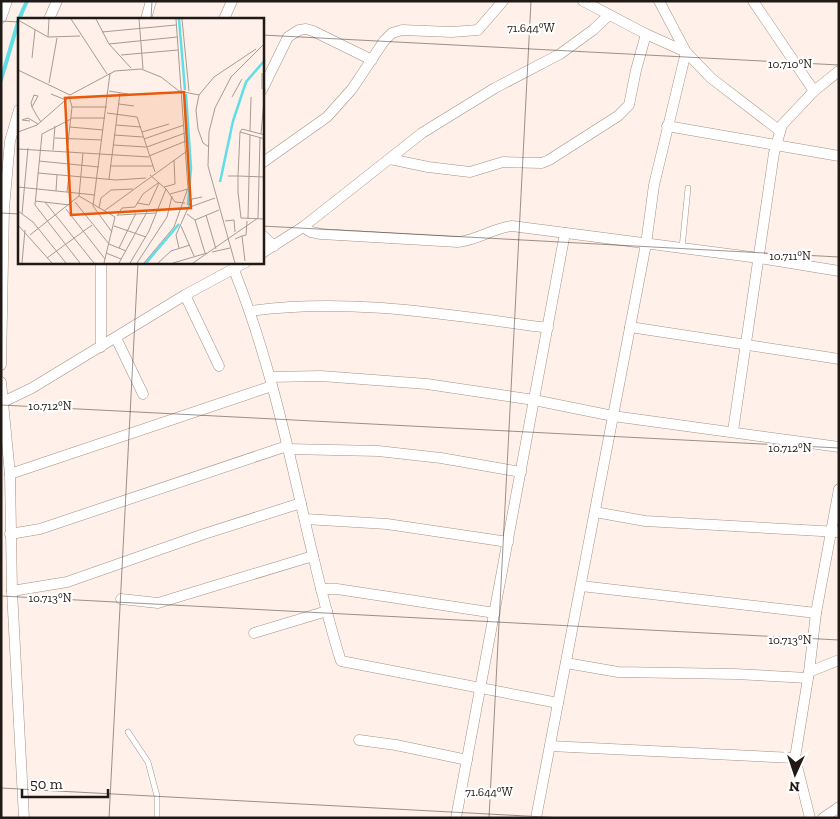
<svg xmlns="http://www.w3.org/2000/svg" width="840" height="819" font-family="'Zilla Slab',serif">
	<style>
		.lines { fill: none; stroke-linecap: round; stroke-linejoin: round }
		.stream { stroke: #60dee8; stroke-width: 4 }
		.lane-casing { stroke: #a49085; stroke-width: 6 }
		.street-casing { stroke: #a49085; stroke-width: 11 }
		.lane { stroke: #fff; stroke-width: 5 }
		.street { stroke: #fff; stroke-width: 10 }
		.ticks { fill: none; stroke: #211915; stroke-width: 1; stroke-opacity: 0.45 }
		.inset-river { fill: none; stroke: #60dee8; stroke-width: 2.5 }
		.inset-road { fill: none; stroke: #a69b94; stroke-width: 1 }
		.view { fill: #e8590c; fill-opacity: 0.15; stroke: #e8590c; stroke-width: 2.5 }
		.inset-edge { fill: none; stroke: #211915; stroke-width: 2.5 }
		.ticks-label { font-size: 12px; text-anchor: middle; fill: #211915; stroke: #fff; stroke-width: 4.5; stroke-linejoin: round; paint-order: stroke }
	</style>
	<rect width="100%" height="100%" fill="#fff1e9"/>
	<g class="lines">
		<g class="stream">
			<polyline points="19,19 27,1"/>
			<polyline points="1,80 19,19"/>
		</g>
		<defs>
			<g id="lane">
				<polyline points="682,248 688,188"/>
				<polyline points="128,732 148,762 157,796 157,818"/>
			</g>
			<g id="street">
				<polyline points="583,1 646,34 686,52"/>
				<polyline points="659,1 686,52 711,78 780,131"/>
				<polyline points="753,1 814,91"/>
				<polyline points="1,18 7,1"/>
				<polyline points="49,19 57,1"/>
				<polyline points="146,19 151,1"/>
				<polyline points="224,19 232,1"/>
				<polyline points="262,90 288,37 299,30 306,29 313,31 372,60"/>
				<polyline points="667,126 839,156"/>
				<polyline points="390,159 428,167 470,172 503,162 542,163 549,160 618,116 629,105 636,70 646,34"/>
				<polyline points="262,163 327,117 352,89 384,41 392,33 402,30 452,32 478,30 503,1"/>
				<path d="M303 227 311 232 321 234 458 242C478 240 493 228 512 226L759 258 839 271"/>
				<polyline points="262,235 274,246"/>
				<polyline points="262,253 303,227 422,133 495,88 560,54 593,30 609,15"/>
				<polyline points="101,262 101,347"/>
				<path d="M234 270C269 357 288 448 309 539 319 580 328 621 341 661L558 703"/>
				<polyline points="185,295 219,366"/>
				<path d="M250 311C349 297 449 315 548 328"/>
				<polyline points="630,327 839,359"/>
				<polyline points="116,338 143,394"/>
				<polyline points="1,365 4,208 10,141 19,110"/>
				<polyline points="270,377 321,376 427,384 534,400 613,416 839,447"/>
				<polyline points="1,382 10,474 12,591 24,818"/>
				<polyline points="3,402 32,388 185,295 246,262"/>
				<polyline points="733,431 774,153 782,125 814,91 839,71"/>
				<polyline points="288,449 378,451 441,458 521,472"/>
				<polyline points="10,474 272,386"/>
				<polyline points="595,512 645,521 839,532"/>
				<polyline points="305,519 387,524 508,542"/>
				<polyline points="10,534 40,529 287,446"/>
				<polyline points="581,586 816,613"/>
				<polyline points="321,589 337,589 495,613"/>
				<polyline points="12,591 67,582 204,534 301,503"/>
				<polyline points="121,599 158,603 313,556"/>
				<polyline points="254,633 327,611"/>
				<polyline points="566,663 618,672 735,674 808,678"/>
				<polyline points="809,672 839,660"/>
				<polyline points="359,740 396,745 467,760"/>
				<polyline points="550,746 795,758"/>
				<polyline points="456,818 565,233"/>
				<polyline points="536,818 646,244 654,185 686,52"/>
				<polyline points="810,818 795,758 809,672 816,613 839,489"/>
				<polyline points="823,818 839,807"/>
			</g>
		</defs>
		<use href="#lane" class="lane-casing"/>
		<use href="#street" class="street-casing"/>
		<use href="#lane" class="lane"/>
		<use href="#street" class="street"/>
	</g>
	<path class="ticks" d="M151 19 152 1M1 21 19 22M262 35 839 65M1 213 19 214M262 226 839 257M1 405 839 448M1 596 839 640M1 788 563 818M109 818 138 262M489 818 531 1"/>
	<g transform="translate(18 18)">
		<rect width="246" height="246" fill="#fff1e9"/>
		<path class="inset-river" d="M161 1 167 72M168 76 173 150 170 187M202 164 215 103 228 64 247 42M128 245 161 206"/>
		<path class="inset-road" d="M53 1 89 56M78 1 91 26 113 50M121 1 125 51M164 1 171 73M0 2 30 19 62 18M84 14 158 7M30 19 31 1M91 26 159 19M103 37 160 32M14 40 17 12M0 52 52 77 97 53 123 51 143 59 161 73 181 77M92 55 75 188 94 214M31 65 39 20M244 71V55M91 73 110 76M33 76 48 82M214 79 224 61M101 86 116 88M14 89 20 78 16 77 13 85 14 89 19 98 23 104M54 89H89M89 95 119 99 137 154M53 100H87M53 101 24 116 17 187 62 245M12 103 4 102 10 100 20 106M98 107 123 109M52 109 85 112M232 113 233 79M0 114 19 107 51 79M124 114 151 106M222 114 224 111 247 117M222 114 247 121M243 116 247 71M96 117 125 119M37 120 84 122M126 121 166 107M95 127 128 129M129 129 167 115M191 129 185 125 180 111 178 92 181 77 196 59 238 31M0 131 131 139M35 132 37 108M49 133 54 89 51 78M131 138 168 123M21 143 81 149M92 148H135M20 155 98 162 128 160M132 157 148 171 157 184 167 185M210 158H220L222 114M247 159 220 158V174L223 200 247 201M91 161 102 75M0 169 77 177M146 169 157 166 156 142M38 173 39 157M49 174 51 158M152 176 170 171M61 178 97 199 86 245M17 183 52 187M27 184 76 245M57 184 91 226 108 233M119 185 131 187 141 165M172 189 197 180M81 190 83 180 93 172 115 171M48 191 87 241M0 193 15 204 48 245M86 193 169 133M4 196 10 130M169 196 177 202 187 235M100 197 138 195M188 197 198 231M99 198 104 190 117 189 125 176 140 165M230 200 232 117M177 202 201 192M207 203 216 202 217 214M0 207 34 245M96 208 128 219M163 208 176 238M12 217 61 178 65 135M224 218 228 217 229 203M217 221 224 218 227 243M101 230 118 195M161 230 158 217 174 181 184 179M194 234 212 230M88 235 103 241M29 240 74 207M4 245 7 212M101 245 129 194M112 245 131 213 148 171M119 245 149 199 154 178M126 245 156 209 170 170 158 1M140 245 153 233 172 227M155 245 189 235M175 245 240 200 242 120M217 245 190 148 191 114 197 90 213 59 247 25"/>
		<path class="view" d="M166 74 173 190 53 197 47 80Z"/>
		<rect width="246" height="246" class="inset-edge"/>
	</g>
	<g class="ticks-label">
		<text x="531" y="32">71.644°W</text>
		<text x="790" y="68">10.710°N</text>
		<text x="790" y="260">10.711°N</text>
		<text x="50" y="410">10.712°N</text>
		<text x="790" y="452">10.712°N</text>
		<text x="50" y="602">10.713°N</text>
		<text x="790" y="644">10.713°N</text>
		<text x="489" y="796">71.644°W</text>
	</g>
	<rect width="840" height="819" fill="none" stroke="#211915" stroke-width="5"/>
	<g transform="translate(795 774) rotate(183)" stroke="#ffffff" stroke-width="4" paint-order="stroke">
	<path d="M0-4L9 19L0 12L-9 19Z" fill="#211915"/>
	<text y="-8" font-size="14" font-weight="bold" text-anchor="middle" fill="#211915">N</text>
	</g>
	<path d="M22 789v8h86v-8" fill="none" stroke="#211915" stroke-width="2.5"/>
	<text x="30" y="789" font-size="15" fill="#211915" stroke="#ffffff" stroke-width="4" paint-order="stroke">50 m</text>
</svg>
